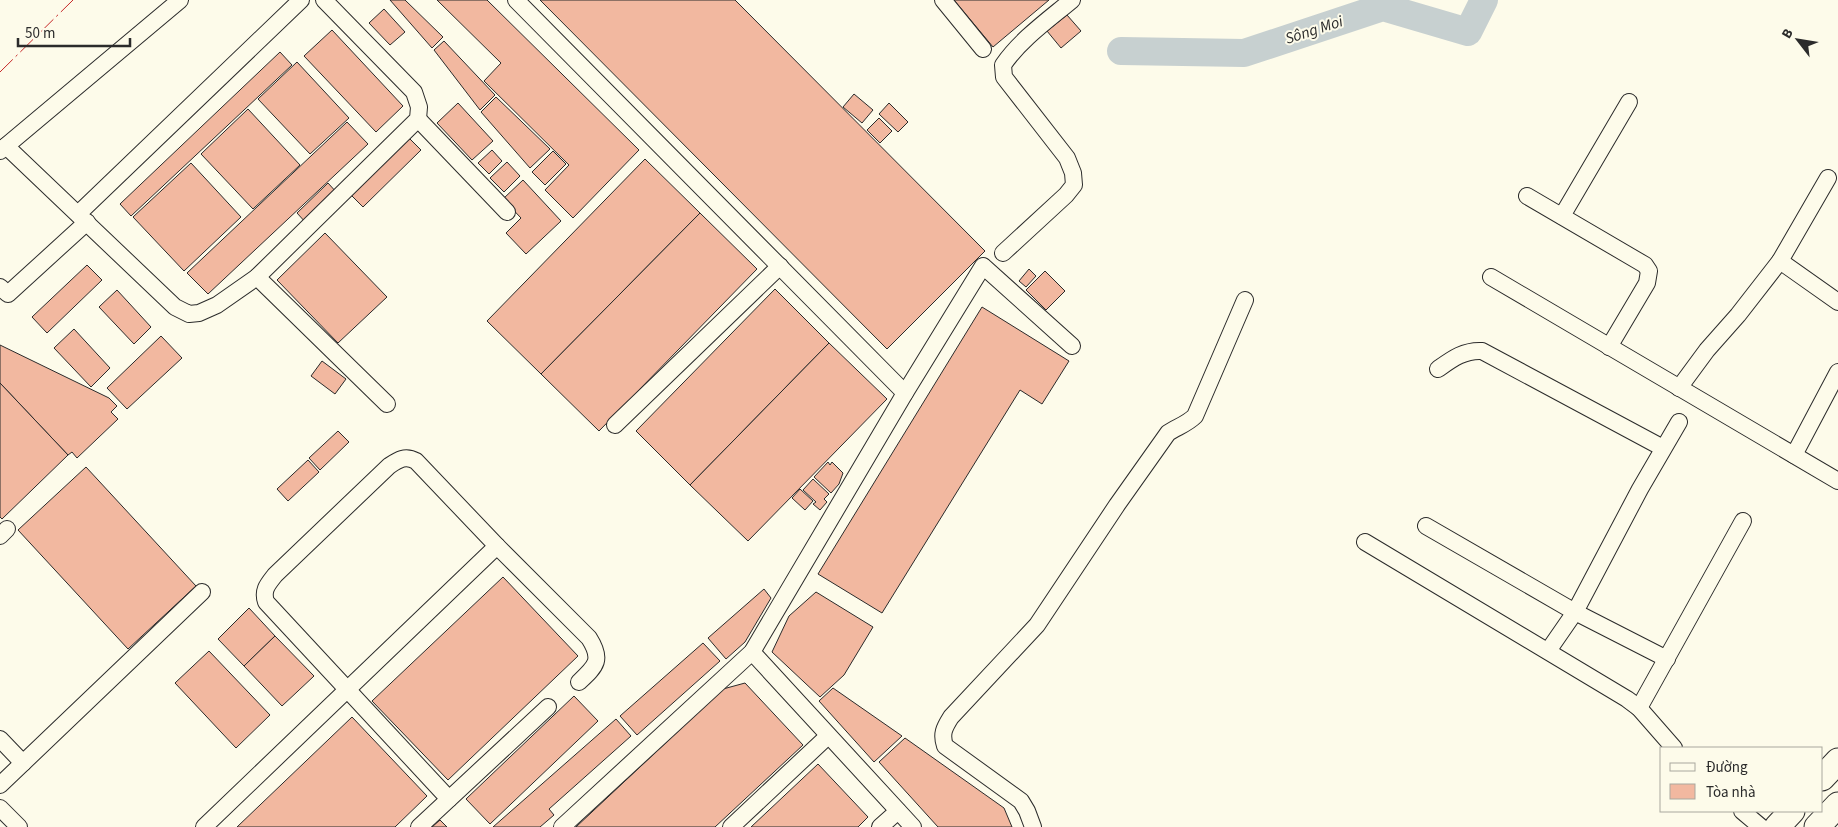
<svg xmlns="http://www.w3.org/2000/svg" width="1838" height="827" font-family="'Source Sans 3',sans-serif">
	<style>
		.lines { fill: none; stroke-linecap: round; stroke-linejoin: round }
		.river { stroke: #c7d0d0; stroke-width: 28 }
		.building { fill: #f2b8a0; stroke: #2b2b2b }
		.minor-casing { stroke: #2b2b2b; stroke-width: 18 }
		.highway-casing { stroke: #2b2b2b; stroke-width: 27 }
		.minor { stroke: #fdfbea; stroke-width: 16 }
		.highway { stroke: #fdfbea; stroke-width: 25 }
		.power { stroke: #c62828; stroke-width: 1; stroke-dasharray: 18 4 2.5 4; stroke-linecap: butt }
		.labels { text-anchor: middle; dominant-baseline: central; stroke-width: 4; stroke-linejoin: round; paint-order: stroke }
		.water-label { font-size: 16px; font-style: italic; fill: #2b2b2b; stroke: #fdfbea }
	</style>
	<rect width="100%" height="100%" fill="#fdfbea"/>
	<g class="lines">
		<polyline class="river" points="1121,51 1244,53 1383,7 1468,32 1484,0"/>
	</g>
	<g class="building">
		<polygon points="390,0 405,0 443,37 432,48"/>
		<polygon points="437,0 487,0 639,150 573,218 545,190 569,165 484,81 501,63"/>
		<polygon points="540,0 735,0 985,251 887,349"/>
		<polygon points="954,0 1049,0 993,47"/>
		<polygon points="384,9 405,32 390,45 369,23"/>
		<polygon points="1067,15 1081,31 1061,48 1047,31"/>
		<polygon points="332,30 403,106 376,132 304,56"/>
		<polygon points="444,41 495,95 480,110 434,50"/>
		<polygon points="280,52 292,65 131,216 120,204"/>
		<polygon points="297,62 349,118 310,154 258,99"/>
		<polygon points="854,94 873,110 862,123 843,107"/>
		<polygon points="496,97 550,149 530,168 481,112"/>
		<polygon points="458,103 493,141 472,160 437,123"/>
		<polygon points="889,103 908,122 898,132 879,114"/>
		<polygon points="248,109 300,165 253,209 201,154"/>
		<polygon points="879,118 892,131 880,143 867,130"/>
		<polygon points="347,122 368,144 208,294 187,273"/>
		<polygon points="408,137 421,150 363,207 350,194"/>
		<polygon points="492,150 502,161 489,174 478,163"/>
		<polygon points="553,151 566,164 545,185 532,172"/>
		<polygon points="645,159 700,213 541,374 487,321"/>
		<polygon points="507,162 520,176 504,192 490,178"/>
		<polygon points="191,163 241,217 184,271 133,217"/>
		<polygon points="523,180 561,221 526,254 506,233 521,218 503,199"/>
		<polygon points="328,183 338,194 307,224 297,213"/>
		<polygon points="700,213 757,269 599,431 541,374"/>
		<polygon points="325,233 387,297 338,343 277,280"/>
		<polygon points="87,265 102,280 47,333 32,317"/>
		<polygon points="1029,269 1036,276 1026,287 1019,281"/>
		<polygon points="1045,271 1065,291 1046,310 1026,290"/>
		<polygon points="775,289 829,343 690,485 636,431"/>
		<polygon points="117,290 151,327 134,344 99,307"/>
		<polygon points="982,307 1069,361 1042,404 1020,390 882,613 818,574"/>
		<polygon points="74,329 110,368 91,387 54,348"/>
		<polygon points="161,336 182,358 127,409 107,388"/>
		<polygon points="829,343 887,399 748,541 690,485"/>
		<polygon points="0,345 109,398 117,406 111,412 118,419 77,458 72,452 68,455 0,383"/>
		<polygon points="322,361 346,379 335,394 311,376"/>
		<polygon points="0,383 68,455 2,519 0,517"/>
		<polygon points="338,431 349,442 320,470 309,458"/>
		<polygon points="308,460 319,472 288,501 277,489"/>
		<polygon points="828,462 830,465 832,462 843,473 839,484 831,493 814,477"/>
		<polygon points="86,467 196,586 128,649 18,530"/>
		<polygon points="813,479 829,494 824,499 827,502 820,510 813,504 816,502 803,490"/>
		<polygon points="800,489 813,501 805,510 792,498"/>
		<polygon points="503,577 578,656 448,780 372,701"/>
		<polygon points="764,589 771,598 745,642 726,659 708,638"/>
		<polygon points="816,592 873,627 844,675 820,697 772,652 789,616"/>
		<polygon points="249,608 275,636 244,666 218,639"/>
		<polygon points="275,636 314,676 282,706 244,666"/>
		<polygon points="703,643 720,661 637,735 620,716"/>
		<polygon points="209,651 270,715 236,748 175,683"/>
		<polygon points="745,683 803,745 715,827 576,827 723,689"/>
		<polygon points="833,688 902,736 874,762 819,701"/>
		<polygon points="574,696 598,721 490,824 466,799"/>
		<polygon points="352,717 427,796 395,827 237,827"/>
		<polygon points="616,719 631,736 549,809 554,815 540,827 493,827"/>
		<polygon points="905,738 1004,808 1012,827 938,827 879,762"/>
		<polygon points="818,764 868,817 858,827 751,827"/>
		<polygon points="440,820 447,827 432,827"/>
	</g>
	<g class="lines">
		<defs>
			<g id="minor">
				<polyline points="516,0 905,393"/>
				<polyline points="943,0 983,49"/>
				<polyline points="418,119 507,212"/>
				<polyline points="6,146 175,307 189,314 199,313 217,305 257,277 418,119 419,107 414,92 324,0"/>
				<polyline points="0,151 180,0"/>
				<polyline points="1527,196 1645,265 1649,271 1647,283 1609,347"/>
				<polyline points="78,214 301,0"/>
				<polyline points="1562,216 1629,102"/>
				<path d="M1003 253 1066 195 1074 185 1073 173 1067 158 1004 77 1003 65C1020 40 1048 20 1072 0"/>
				<polyline points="1780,261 1838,302"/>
				<polyline points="257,277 387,404"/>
				<polyline points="1491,277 1838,481"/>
				<polyline points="0,287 8,294 87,222"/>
				<path d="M1438 369C1452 359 1464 350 1482 351L1663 448"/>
				<polyline points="1679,388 1707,350 1738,315 1780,261 1828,178"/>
				<polyline points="615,425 780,266"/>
				<polyline points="1794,455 1838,372"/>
				<polyline points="1426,526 1575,612 1667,659"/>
				<polyline points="0,536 7,529"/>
				<polyline points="1365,542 1627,699 1639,708 1674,748"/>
				<polyline points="1548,651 1575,612 1640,489 1679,422"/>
				<polyline points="752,652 913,827"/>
				<polyline points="1639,708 1743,521"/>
				<polyline points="0,739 23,763"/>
				<polyline points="0,785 202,592"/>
				<path d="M449 799 266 602C262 590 268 584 275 575L389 466C398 460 405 455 416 461L497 546 589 638C603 660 596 666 579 682"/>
				<polyline points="0,808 19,827"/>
				<polyline points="1742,811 1761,827"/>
				<polyline points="204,827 497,546"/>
				<polyline points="419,827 548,707"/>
				<polyline points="562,827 752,652 905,393 983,266 1072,346"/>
				<polyline points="731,827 828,736"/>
				<polyline points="880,827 898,811"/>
				<path d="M1033 827 1027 811 1021 801 945 746C941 734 944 728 951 717L1037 625 1117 505 1168 433C1177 427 1187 424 1195 416L1245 300"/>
			</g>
			<g id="highway">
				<polyline points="1822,778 1838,761"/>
				<polyline points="1777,827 1792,811"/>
				<polyline points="1817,827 1838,805"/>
			</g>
		</defs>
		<use href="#minor" class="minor-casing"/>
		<use href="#highway" class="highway-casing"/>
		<use href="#minor" class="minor"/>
		<use href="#highway" class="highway"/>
		<polyline class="power" points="0,72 73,0"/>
	</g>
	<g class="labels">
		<g class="water-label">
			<text transform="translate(1314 30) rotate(-18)">Sông Moi</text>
		</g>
	</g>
	<rect x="1660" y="747" width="162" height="65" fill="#fdfbea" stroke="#a9a89e"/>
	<rect x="1670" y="763" width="25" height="8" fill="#fdfbea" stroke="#a9a89e"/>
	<text x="1706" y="772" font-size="15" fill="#2b2b2b">Đường</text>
	<rect x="1670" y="784" width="25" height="15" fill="#f2b8a0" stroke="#a9a89e"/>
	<text x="1706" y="797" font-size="15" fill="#2b2b2b">Tòa nhà</text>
	<g transform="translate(1798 40) rotate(301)" stroke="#fdfbea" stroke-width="4" paint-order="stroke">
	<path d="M0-4L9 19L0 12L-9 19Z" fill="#2b2b2b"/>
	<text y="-8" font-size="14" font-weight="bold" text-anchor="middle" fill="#2b2b2b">B</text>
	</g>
	<path d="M18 38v8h112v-8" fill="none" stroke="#2b2b2b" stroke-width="2.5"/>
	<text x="25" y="38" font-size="15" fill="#2b2b2b" stroke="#fdfbea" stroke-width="4" paint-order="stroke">50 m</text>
</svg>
